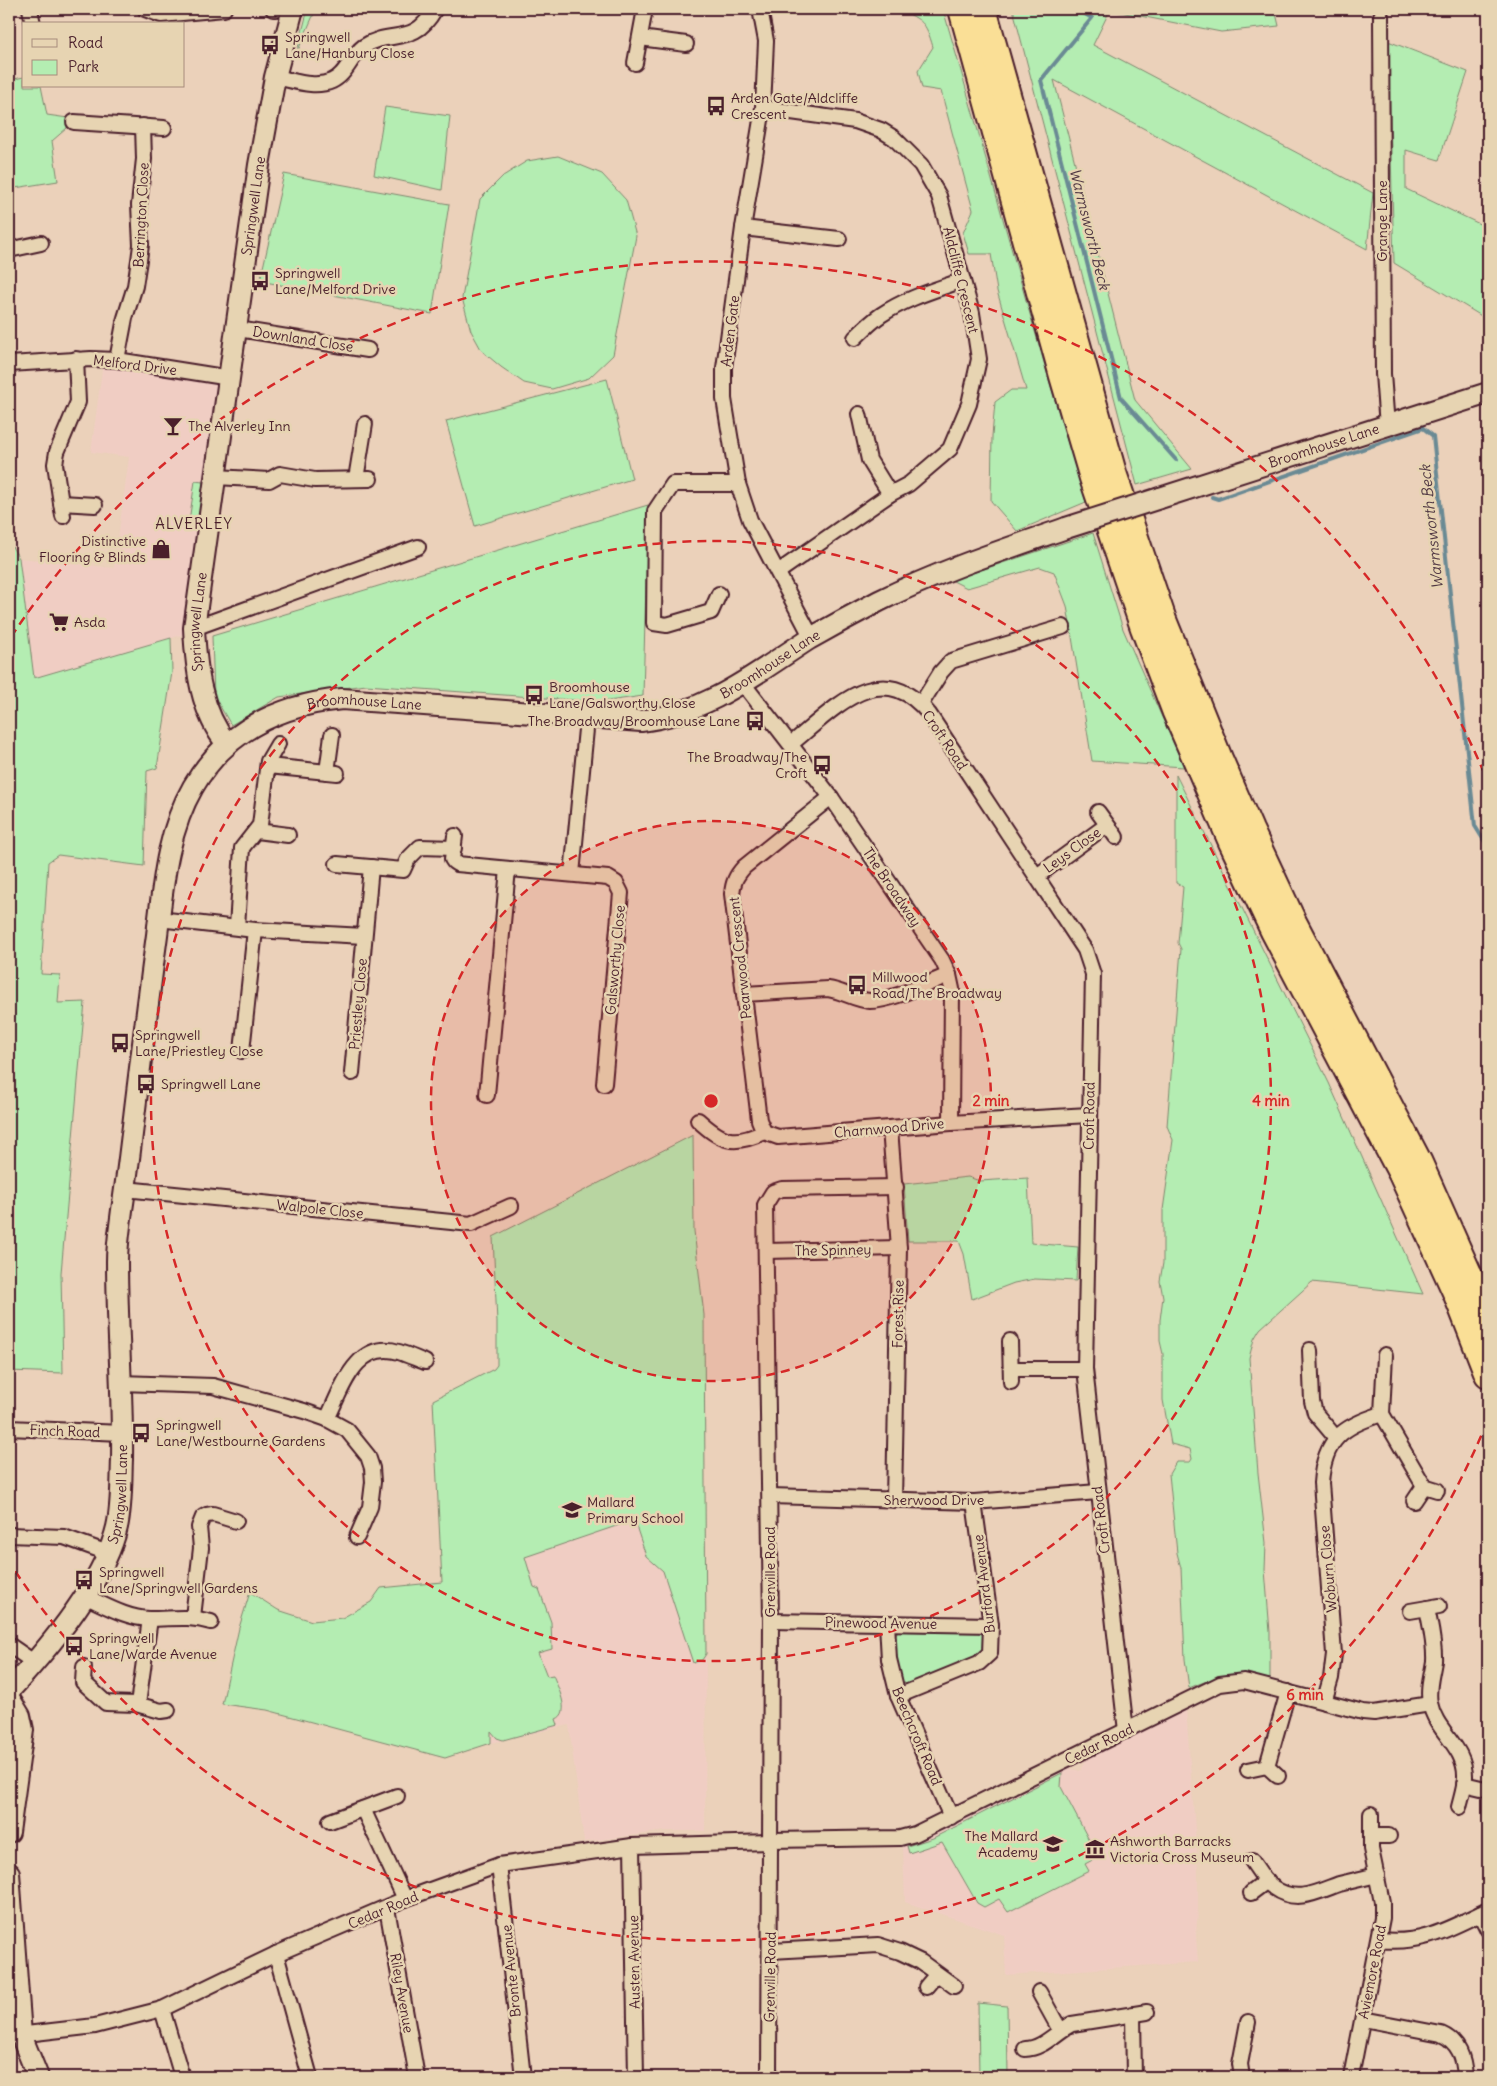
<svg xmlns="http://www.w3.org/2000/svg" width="1497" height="2086" font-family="Delius,sans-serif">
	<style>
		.built { fill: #f0cdc3 }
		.green { fill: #b4edb2; stroke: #7f866e }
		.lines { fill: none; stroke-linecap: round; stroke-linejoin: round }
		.stream { stroke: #6b8a94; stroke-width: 4 }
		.street-casing { stroke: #4a1f2b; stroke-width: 18 }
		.secondary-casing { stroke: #4a1f2b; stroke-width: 24 }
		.highway-casing { stroke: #4a1f2b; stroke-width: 30 }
		.street { stroke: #e7d4b2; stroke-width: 14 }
		.secondary { stroke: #e7d4b2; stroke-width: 20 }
		.highway { stroke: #fadf96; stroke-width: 26 }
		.secondary-bridge-casing { stroke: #4a1f2b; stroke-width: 24; stroke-linecap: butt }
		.secondary-bridge { stroke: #e7d4b2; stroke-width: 20 }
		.ring { fill: none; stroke: #d62828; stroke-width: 2.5; stroke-dasharray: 9 6 }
		.labels { text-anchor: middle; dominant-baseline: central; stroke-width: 5; stroke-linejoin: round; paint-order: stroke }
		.poi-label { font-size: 14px; fill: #4a1f2b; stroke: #e7d4b2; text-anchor: start }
		.street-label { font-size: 14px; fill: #4a1f2b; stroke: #e7d4b2 }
		.water-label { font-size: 15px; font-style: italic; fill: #523a45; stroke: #e7d4b2 }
		.neighbourhood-label { font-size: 15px; letter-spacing: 1px; fill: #4a1f2b; stroke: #e7d4b2 }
		.centre { fill: #d62828; stroke: #e7d4b2; stroke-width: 2.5 }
		.ring-label { font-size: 15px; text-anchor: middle; font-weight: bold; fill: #d62828; stroke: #e7d4b2; stroke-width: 5; stroke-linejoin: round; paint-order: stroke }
	</style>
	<rect width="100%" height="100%" fill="#ebd1ba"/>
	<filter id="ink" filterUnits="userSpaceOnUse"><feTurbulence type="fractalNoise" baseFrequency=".02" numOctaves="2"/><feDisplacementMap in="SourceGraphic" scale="10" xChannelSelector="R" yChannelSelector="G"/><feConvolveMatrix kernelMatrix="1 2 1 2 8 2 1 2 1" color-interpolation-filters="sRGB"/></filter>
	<g filter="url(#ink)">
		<g class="built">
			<polygon points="104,355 226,371 192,632 34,678 19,558 114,568 129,457 91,452"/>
			<polygon points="704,1315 706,1654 705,1831 665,1831 584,1842 569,1725 491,1743 491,1730 437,1465 433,1400 494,1369 497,1365 497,1359"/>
			<polygon points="1186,1709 1198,1869 1198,1909 1196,1936 1198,1962 1006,1975 1004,1935 905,1902 903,1846 925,1839 1068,1768 1080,1771 1085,1760"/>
		</g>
		<g class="green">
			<polygon points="308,9 316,9 296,55"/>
			<path d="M900 9H943C991 173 1035 339 1086 502L1017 531 991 501 992 436 995 402 1011 390H1026L997 291 991 254H969L963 233 973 210 941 91 922 88 918 71 933 47C925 20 923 22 900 9Z"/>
			<polygon points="1013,9 1275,9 1279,26 1221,32 1110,10 1093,45 1373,193 1367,249 1054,80 1135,400 1192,469 1137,485"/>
			<polygon points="1388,41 1468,72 1439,160 1406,150 1406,189 1488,228 1488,320 1394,263"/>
			<polygon points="24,77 24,86 41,86 47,115 68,118 67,128 52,141 58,181 9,189 9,80"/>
			<polygon points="385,107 450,116 442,190 374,175"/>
			<polygon points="558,156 602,174 626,200 636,236 613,355 589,378 552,389 524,383 501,367 482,351 471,331 462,298 480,199 503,176 527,161"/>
			<polygon points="284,174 449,204 432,314 260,281"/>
			<polygon points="607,379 632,479 475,526 446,421"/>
			<polygon points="195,481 203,482 198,522 189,521"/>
			<polygon points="648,505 643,696 601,702 366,685 279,697 231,725 214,696 212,636"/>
			<polygon points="1093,533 1123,629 1184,767 1092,761 1067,606 1054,572 1040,567 967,588 951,580"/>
			<polygon points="9,542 19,558 34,678 171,638 172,672 157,768 147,771 144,866 58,855 48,862 41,974 60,975 58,1003 85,1002 61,1273 63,1373 9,1371"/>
			<path d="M1176 775 1329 1083 1423 1294 1312 1282 1260 1329 1254 1339 1249 1358 1258 1473 1266 1543 1265 1570 1270 1632V1679C1232 1674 1225 1673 1189 1688L1185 1659 1181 1568 1177 1553 1169 1474 1176 1462H1190L1192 1459 1190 1449 1171 1444 1163 1400V1354L1160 1341V1320L1163 1297 1160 1281 1163 1263V1210L1173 1140 1167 1126 1181 949 1178 943 1183 887 1176 883Z"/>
			<path d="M693 1135 694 1231 704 1315 706 1654 702 1660 693 1663 663 1571 646 1556 635 1523 631 1521 525 1557 534 1587 539 1589 551 1622 552 1649 538 1653 547 1676 553 1675C557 1686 572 1713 556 1719L558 1725 503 1740 497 1738 491 1731V1743L445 1758 267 1710 222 1704 239 1628 250 1592 278 1610 312 1621 342 1618 371 1602 381 1588 442 1582 433 1400 494 1369 497 1365V1322L493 1237Z"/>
			<polygon points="968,1177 980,1181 1028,1178 1031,1243 1078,1247 1076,1281 1035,1279 1014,1283 972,1299 964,1254 959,1241 908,1241 904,1184"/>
			<path d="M905 1629 977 1630 986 1638 985 1654 913 1686C892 1684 895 1656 893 1640L897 1632Z"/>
			<polygon points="1062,1773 1061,1787 1098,1857 1085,1864 1089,1871 1008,1912 999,1899 984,1907 977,1903 942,1842 909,1853 907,1846 933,1838"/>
			<polygon points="978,2003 1007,2006 1008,2077 979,2077"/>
		</g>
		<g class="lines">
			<g class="stream">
				<polyline points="1076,9 1092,18 1041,80 1121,398 1176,460"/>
				<polyline points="1212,497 1218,499 1423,428 1433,436 1475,826 1488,847"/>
			</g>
			<defs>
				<g id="street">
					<polyline points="30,9 33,24"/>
					<polyline points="145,9 161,15 224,9"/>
					<polyline points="273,9 277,9"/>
					<polyline points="760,9 766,41 763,108 743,228 724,368 724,399 738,484 750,520 812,638"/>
					<polyline points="1381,16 1383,374 1387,426"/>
					<polyline points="640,38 686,44"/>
					<polyline points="635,63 645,9"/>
					<path d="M275 77C293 80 314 89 332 81 347 74 351 56 363 47 391 28 413 48 435 9"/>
					<polyline points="763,108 855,121 881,130 894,138 921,165 939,196 972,313 979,359 969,404 950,449 909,484 890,494 778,572"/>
					<polyline points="74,122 164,128"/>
					<polyline points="743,228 839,239"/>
					<polyline points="9,250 41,243"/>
					<polyline points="238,329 368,350"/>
					<path d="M855 338C863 330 872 321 881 315 906 298 935 290 963 280"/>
					<polyline points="117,360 125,318 135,286 139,260 141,245 139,205 144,159 143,126"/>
					<polyline points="9,364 91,359 117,360 230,378"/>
					<polyline points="859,414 869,460 890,494"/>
					<polyline points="216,477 269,480 280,474 315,480 370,479"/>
					<polyline points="356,479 365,424"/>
					<polyline points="61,503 95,505"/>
					<polyline points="63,516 55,464 57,452 78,402 76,359"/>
					<polyline points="719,594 711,612 667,625 654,623 655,511 673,484 738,484"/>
					<polyline points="194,628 418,547"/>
					<polyline points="742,682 831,797 942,960 949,975 952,989 951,1123"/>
					<polyline points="921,704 941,672 951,661 1063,627"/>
					<path d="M791 744C833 710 881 654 929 714L1085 950 1093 974 1085 1369 1126 1731"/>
					<polyline points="268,766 337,773"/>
					<polyline points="327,772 332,735"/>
					<polyline points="1098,812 1116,837"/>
					<polyline points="257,831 288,835"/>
					<polyline points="455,836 452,859 454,862 457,864 608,878 616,883 621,893 604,1084"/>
					<polyline points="337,864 403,870 408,859 420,847 454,848"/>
					<polyline points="572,874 587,719"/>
					<polyline points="1037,876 1107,825"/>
					<polyline points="159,919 255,930 364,936"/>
					<polyline points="237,927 242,848 260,825 268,761 278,744"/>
					<path d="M744 994 828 989C843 991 855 1000 870 1001 891 1001 928 983 949 975"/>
					<polyline points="242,1051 255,930"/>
					<polyline points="352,1073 371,867"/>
					<polyline points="487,1095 508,869"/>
					<path d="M698 1120C721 1141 733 1147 764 1132"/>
					<polyline points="890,1128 899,1248 894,1500"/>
					<path d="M764 1132 759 1120 732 894C733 882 736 876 744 867L831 797"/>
					<polyline points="764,1132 778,1137 951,1123 1089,1115"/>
					<polyline points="125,1189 471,1224 511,1206"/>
					<polyline points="766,1251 899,1248"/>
					<polyline points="1010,1341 1011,1382"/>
					<polyline points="1310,1350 1312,1401 1315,1413 1336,1438"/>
					<polyline points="1385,1355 1382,1414 1424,1486"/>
					<polyline points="1011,1369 1085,1369"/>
					<polyline points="120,1383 213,1386 304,1411 327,1419 347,1430 368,1456 372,1468 373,1482 370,1507 357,1537"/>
					<path d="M327 1419C342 1389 356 1339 399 1352 408 1355 417 1359 425 1362"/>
					<polyline points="9,1428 122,1433"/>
					<polyline points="770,1496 974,1502 1098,1492"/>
					<polyline points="1414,1501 1424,1486 1437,1490"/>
					<polyline points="9,1535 64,1537 108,1553"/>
					<path d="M84 1596C105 1605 126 1618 149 1619 173 1619 187 1615 211 1622"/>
					<path d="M1427 1608C1430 1625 1435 1644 1434 1661 1432 1675 1427 1689 1430 1703 1435 1731 1466 1747 1465 1777 1465 1787 1461 1798 1459 1807"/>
					<polyline points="1410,1611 1439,1606"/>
					<polyline points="193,1617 201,1548 199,1527 203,1517 207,1515 213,1514 236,1521"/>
					<polyline points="771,1621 991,1625"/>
					<polyline points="887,1623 889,1659 898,1696 951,1817"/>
					<polyline points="9,1645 35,1663"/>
					<polyline points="84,1667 83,1682 106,1703 136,1704 161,1711 168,1710"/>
					<polyline points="898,1696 979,1663 990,1653 991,1625 974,1502"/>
					<path d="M1324 1702 1331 1678 1334 1654 1321 1483C1324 1439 1343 1426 1382 1414"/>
					<polyline points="138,1704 150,1619"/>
					<polyline points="1267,1766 1288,1692"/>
					<polyline points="1248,1770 1267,1766 1278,1776"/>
					<polyline points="1464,1784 1481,1788"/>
					<polyline points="363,1809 405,1899"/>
					<polyline points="330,1821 397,1796"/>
					<polyline points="1371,1836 1389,1836"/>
					<polyline points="771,1840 900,1838 915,1834 1220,1684 1244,1681 1363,1712 1374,1713 1430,1704"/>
					<polyline points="632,1846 636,2077"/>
					<path d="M1252 1861C1258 1870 1265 1882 1274 1888 1296 1904 1317 1892 1339 1884 1352 1881 1364 1878 1377 1875"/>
					<polyline points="499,1865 523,2077"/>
					<polyline points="1251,1893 1267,1881"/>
					<polyline points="387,1908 417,2077"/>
					<polyline points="1480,1914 1488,1930"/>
					<path d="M1379 1940C1424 1945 1449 1928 1488 1910"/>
					<polyline points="771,1951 878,1945 900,1952 921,1962 954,1986"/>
					<polyline points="276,1954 310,2077"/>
					<polyline points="926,1987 937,1974"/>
					<polyline points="1039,1992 1060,2030"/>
					<polyline points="162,2009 182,2077"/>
					<polyline points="1133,2014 1134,2077"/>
					<path d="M1363 2019 1441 2034C1459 2042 1464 2058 1465 2077"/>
					<polyline points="9,2036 95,2026 162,2009 276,1954 405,1899 499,1865 632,1846 771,1842"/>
					<path d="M1025 2049C1043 2049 1057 2031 1072 2024L1147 2012"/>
					<polyline points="769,2077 771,1621 765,1205 773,1192 782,1189 896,1187"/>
					<polyline points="1242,2077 1240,2064 1248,2022"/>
					<polyline points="1351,2077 1382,1918 1382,1902 1371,1849 1371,1814"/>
				</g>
				<g id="secondary">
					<path id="s1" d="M1160 498 1488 393"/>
					<path id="s2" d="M227 744C201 712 196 669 194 628L259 165 275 77 293 9"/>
					<path id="s3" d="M9 1691C47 1650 104 1583 117 1527 122 1505 121 1482 122 1459 123 1393 117 1327 117 1261 117 1244 120 1227 122 1210 127 1177 131 1143 135 1109 142 1051 149 993 157 935 163 885 167 832 193 787 226 730 279 705 342 699L641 721C707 713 755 674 809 639 832 626 856 613 879 601 939 571 1003 550 1066 528"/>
					<polyline points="9,1698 20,1716 23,1730 9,1832"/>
					<polyline points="9,1873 21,2035 38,2077"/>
				</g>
				<g id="highway">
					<polyline points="962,9 1063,376 1093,478 1144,628 1175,710 1232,842 1274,931 1402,1174 1456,1292 1488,1374"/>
					<polyline points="983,9 1113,473 1163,620 1220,761 1250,830 1293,922 1419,1163 1488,1318"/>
				</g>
			</defs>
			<use href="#street" class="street-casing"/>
			<use href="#secondary" class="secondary-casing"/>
			<use href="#highway" class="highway-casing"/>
			<use href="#street" class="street"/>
			<use href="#secondary" class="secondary"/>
			<use href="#highway" class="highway"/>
			<defs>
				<polyline id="secondary-bridge" points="1066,528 1160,498"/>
			</defs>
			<use href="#secondary-bridge" class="secondary-bridge-casing"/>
			<use href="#secondary-bridge" class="secondary-bridge"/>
		</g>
	</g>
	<circle cx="711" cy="1101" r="280" fill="#d62828" fill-opacity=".12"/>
	<g class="ring">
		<circle cx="711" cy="1101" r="280"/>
		<circle cx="711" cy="1101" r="560"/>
		<path d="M1487 1422A840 840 0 0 1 11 1565M11 637A840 840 0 0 1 1487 780"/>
	</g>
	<defs>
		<symbol id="bus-bare" viewBox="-9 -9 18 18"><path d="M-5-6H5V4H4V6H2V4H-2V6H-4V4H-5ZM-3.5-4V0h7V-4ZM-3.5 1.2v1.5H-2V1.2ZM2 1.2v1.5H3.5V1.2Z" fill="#4a1f2b" stroke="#e7d4b2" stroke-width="2.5" paint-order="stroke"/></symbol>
		<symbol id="bar-bare" viewBox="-9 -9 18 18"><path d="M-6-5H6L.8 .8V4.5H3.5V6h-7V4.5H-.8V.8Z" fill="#4a1f2b" stroke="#e7d4b2" stroke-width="2.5" paint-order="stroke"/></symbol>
		<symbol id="shop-bare" viewBox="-9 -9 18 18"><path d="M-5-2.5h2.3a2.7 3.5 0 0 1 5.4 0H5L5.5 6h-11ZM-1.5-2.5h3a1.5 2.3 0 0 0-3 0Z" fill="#4a1f2b" stroke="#e7d4b2" stroke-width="2.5" paint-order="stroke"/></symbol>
		<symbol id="supermarket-bare" viewBox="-9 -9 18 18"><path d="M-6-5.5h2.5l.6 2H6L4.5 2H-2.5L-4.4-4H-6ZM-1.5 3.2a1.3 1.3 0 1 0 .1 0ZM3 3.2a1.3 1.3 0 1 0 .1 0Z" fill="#4a1f2b" stroke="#e7d4b2" stroke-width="2.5" paint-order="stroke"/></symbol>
		<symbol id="school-bare" viewBox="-9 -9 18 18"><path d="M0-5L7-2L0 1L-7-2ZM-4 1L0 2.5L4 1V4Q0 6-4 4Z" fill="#4a1f2b" stroke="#e7d4b2" stroke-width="2.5" paint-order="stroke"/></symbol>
		<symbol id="museum-bare" viewBox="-9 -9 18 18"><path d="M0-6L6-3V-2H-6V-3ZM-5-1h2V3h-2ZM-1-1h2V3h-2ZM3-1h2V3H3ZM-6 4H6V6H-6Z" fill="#4a1f2b" stroke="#e7d4b2" stroke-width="2.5" paint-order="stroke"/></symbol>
	</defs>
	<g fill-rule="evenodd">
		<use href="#bus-bare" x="256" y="31" width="28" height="28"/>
		<use href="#bus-bare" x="702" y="92" width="28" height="28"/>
		<use href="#bus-bare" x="246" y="267" width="28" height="28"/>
		<use href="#bar-bare" x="159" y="412" width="28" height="28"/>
		<use href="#shop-bare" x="147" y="535" width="28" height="28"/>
		<use href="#supermarket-bare" x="45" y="608" width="28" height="28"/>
		<use href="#bus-bare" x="520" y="681" width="28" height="28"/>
		<use href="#bus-bare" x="741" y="707" width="28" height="28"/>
		<use href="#bus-bare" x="808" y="751" width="28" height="28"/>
		<use href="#bus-bare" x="843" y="971" width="28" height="28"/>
		<use href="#bus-bare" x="106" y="1029" width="28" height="28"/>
		<use href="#bus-bare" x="132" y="1070" width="28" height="28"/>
		<use href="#bus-bare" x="127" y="1419" width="28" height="28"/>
		<use href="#school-bare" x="558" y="1496" width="28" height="28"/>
		<use href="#bus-bare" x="70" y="1566" width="28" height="28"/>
		<use href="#bus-bare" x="60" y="1632" width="28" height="28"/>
		<use href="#school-bare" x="1039" y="1830" width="28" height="28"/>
		<use href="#museum-bare" x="1081" y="1835" width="28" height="28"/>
	</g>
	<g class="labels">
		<g class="poi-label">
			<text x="285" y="37">Springwell<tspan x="285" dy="16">Lane/Hanbury Close</tspan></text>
			<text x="731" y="98">Arden Gate/Aldcliffe<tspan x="731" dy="16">Crescent</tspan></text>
			<text x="275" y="273">Springwell<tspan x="275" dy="16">Lane/Melford Drive</tspan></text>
			<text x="188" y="426">The Alverley Inn</text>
			<text x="146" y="541" text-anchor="end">Distinctive<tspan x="146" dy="16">Flooring &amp; Blinds</tspan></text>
			<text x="74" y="622">Asda</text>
			<text x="549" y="687">Broomhouse<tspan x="549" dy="16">Lane/Galsworthy Close</tspan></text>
			<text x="740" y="721" text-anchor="end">The Broadway/Broomhouse Lane</text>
			<text x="807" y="757" text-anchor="end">The Broadway/The<tspan x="807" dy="16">Croft</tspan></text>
			<text x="872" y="977">Millwood<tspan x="872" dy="16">Road/The Broadway</tspan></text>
			<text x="135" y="1035">Springwell<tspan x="135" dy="16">Lane/Priestley Close</tspan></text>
			<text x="161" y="1084">Springwell Lane</text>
			<text x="156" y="1425">Springwell<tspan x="156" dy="16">Lane/Westbourne Gardens</tspan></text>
			<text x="587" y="1502">Mallard<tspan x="587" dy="16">Primary School</tspan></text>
			<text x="99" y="1572">Springwell<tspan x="99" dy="16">Lane/Springwell Gardens</tspan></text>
			<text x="89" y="1638">Springwell<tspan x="89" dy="16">Lane/Warde Avenue</tspan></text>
			<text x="1038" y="1836" text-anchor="end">The Mallard<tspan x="1038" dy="16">Academy</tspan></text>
			<text x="1110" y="1841">Ashworth Barracks<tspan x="1110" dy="16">Victoria Cross Museum</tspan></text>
		</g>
		<g class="street-label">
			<text stroke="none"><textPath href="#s2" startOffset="549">Springwell Lane</textPath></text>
			<text transform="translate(141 215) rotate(-87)">Berrington Close</text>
			<text transform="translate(1382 221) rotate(-90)">Grange Lane</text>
			<text transform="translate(961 280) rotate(76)">Aldcliffe Crescent</text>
			<text transform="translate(730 331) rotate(-83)">Arden Gate</text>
			<text transform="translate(303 339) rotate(9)">Downland Close</text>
			<text transform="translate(135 365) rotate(7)">Melford Drive</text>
			<text stroke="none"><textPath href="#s1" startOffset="172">Broomhouse Lane</textPath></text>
			<text stroke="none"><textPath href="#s2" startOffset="129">Springwell Lane</textPath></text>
			<text stroke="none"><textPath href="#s3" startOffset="1569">Broomhouse Lane</textPath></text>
			<text stroke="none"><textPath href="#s3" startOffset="1149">Broomhouse Lane</textPath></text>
			<text transform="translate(945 740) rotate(56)">Croft Road</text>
			<text transform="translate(1072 850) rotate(-36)">Leys Close</text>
			<text transform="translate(892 887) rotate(56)">The Broadway</text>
			<text transform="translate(740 958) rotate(-96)">Pearwood Crescent</text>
			<text transform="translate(615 960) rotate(-85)">Galsworthy Close</text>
			<text transform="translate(358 1004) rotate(-85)">Priestley Close</text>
			<text transform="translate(1089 1116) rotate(-89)">Croft Road</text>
			<text transform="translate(889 1128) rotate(-5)">Charnwood Drive</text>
			<text transform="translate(320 1209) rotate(6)">Walpole Close</text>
			<text transform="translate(833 1250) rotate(-1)">The Spinney</text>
			<text transform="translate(898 1314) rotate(-89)">Forest Rise</text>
			<text transform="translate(65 1431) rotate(2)">Finch Road</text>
			<text stroke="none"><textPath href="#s3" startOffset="231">Springwell Lane</textPath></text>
			<text x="934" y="1500">Sherwood Drive</text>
			<text transform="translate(1101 1520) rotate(-97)">Croft Road</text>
			<text transform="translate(1328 1569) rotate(-95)">Woburn Close</text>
			<text transform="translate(770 1572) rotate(-90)">Grenville Road</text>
			<text transform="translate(984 1584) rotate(-97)">Burford Avenue</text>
			<text transform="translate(881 1623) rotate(1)">Pinewood Avenue</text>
			<text transform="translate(917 1736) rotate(67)">Beechcroft Road</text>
			<text transform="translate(1099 1744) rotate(-26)">Cedar Road</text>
			<text transform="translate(383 1910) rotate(-23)">Cedar Road</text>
			<text transform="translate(634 1962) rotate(-91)">Austen Avenue</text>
			<text transform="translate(511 1971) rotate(-96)">Bronte Avenue</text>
			<text transform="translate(1372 1972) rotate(-79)">Aviemore Road</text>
			<text transform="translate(770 1977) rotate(-89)">Grenville Road</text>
			<text transform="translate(402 1993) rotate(80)">Riley Avenue</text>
		</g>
		<g class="water-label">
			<text transform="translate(1090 229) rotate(76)">Warmsworth Beck</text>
			<text transform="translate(1431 527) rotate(-96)">Warmsworth Beck</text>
		</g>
		<g class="neighbourhood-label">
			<text x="194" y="523">ALVERLEY</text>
		</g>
	</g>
	<circle cx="711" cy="1101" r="8" class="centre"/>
	<g class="ring-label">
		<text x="991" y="1106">2 min</text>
		<text x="1271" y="1106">4 min</text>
		<text x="1305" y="1700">6 min</text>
	</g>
	<rect width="1497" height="2086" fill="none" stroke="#e7d4b2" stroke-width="30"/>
	<rect x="15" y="15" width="1467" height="2056" fill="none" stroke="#4a1f2b" stroke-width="2" filter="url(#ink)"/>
	<rect x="22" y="22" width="162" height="65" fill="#e7d4b2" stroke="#a88c7c"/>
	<rect x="32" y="39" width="25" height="8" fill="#e7d4b2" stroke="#a88c7c"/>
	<text x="68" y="48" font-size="15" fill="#4a1f2b">Road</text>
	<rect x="32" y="60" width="25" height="15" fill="#b4edb2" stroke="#a88c7c"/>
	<text x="68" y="72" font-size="15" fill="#4a1f2b">Park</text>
</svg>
